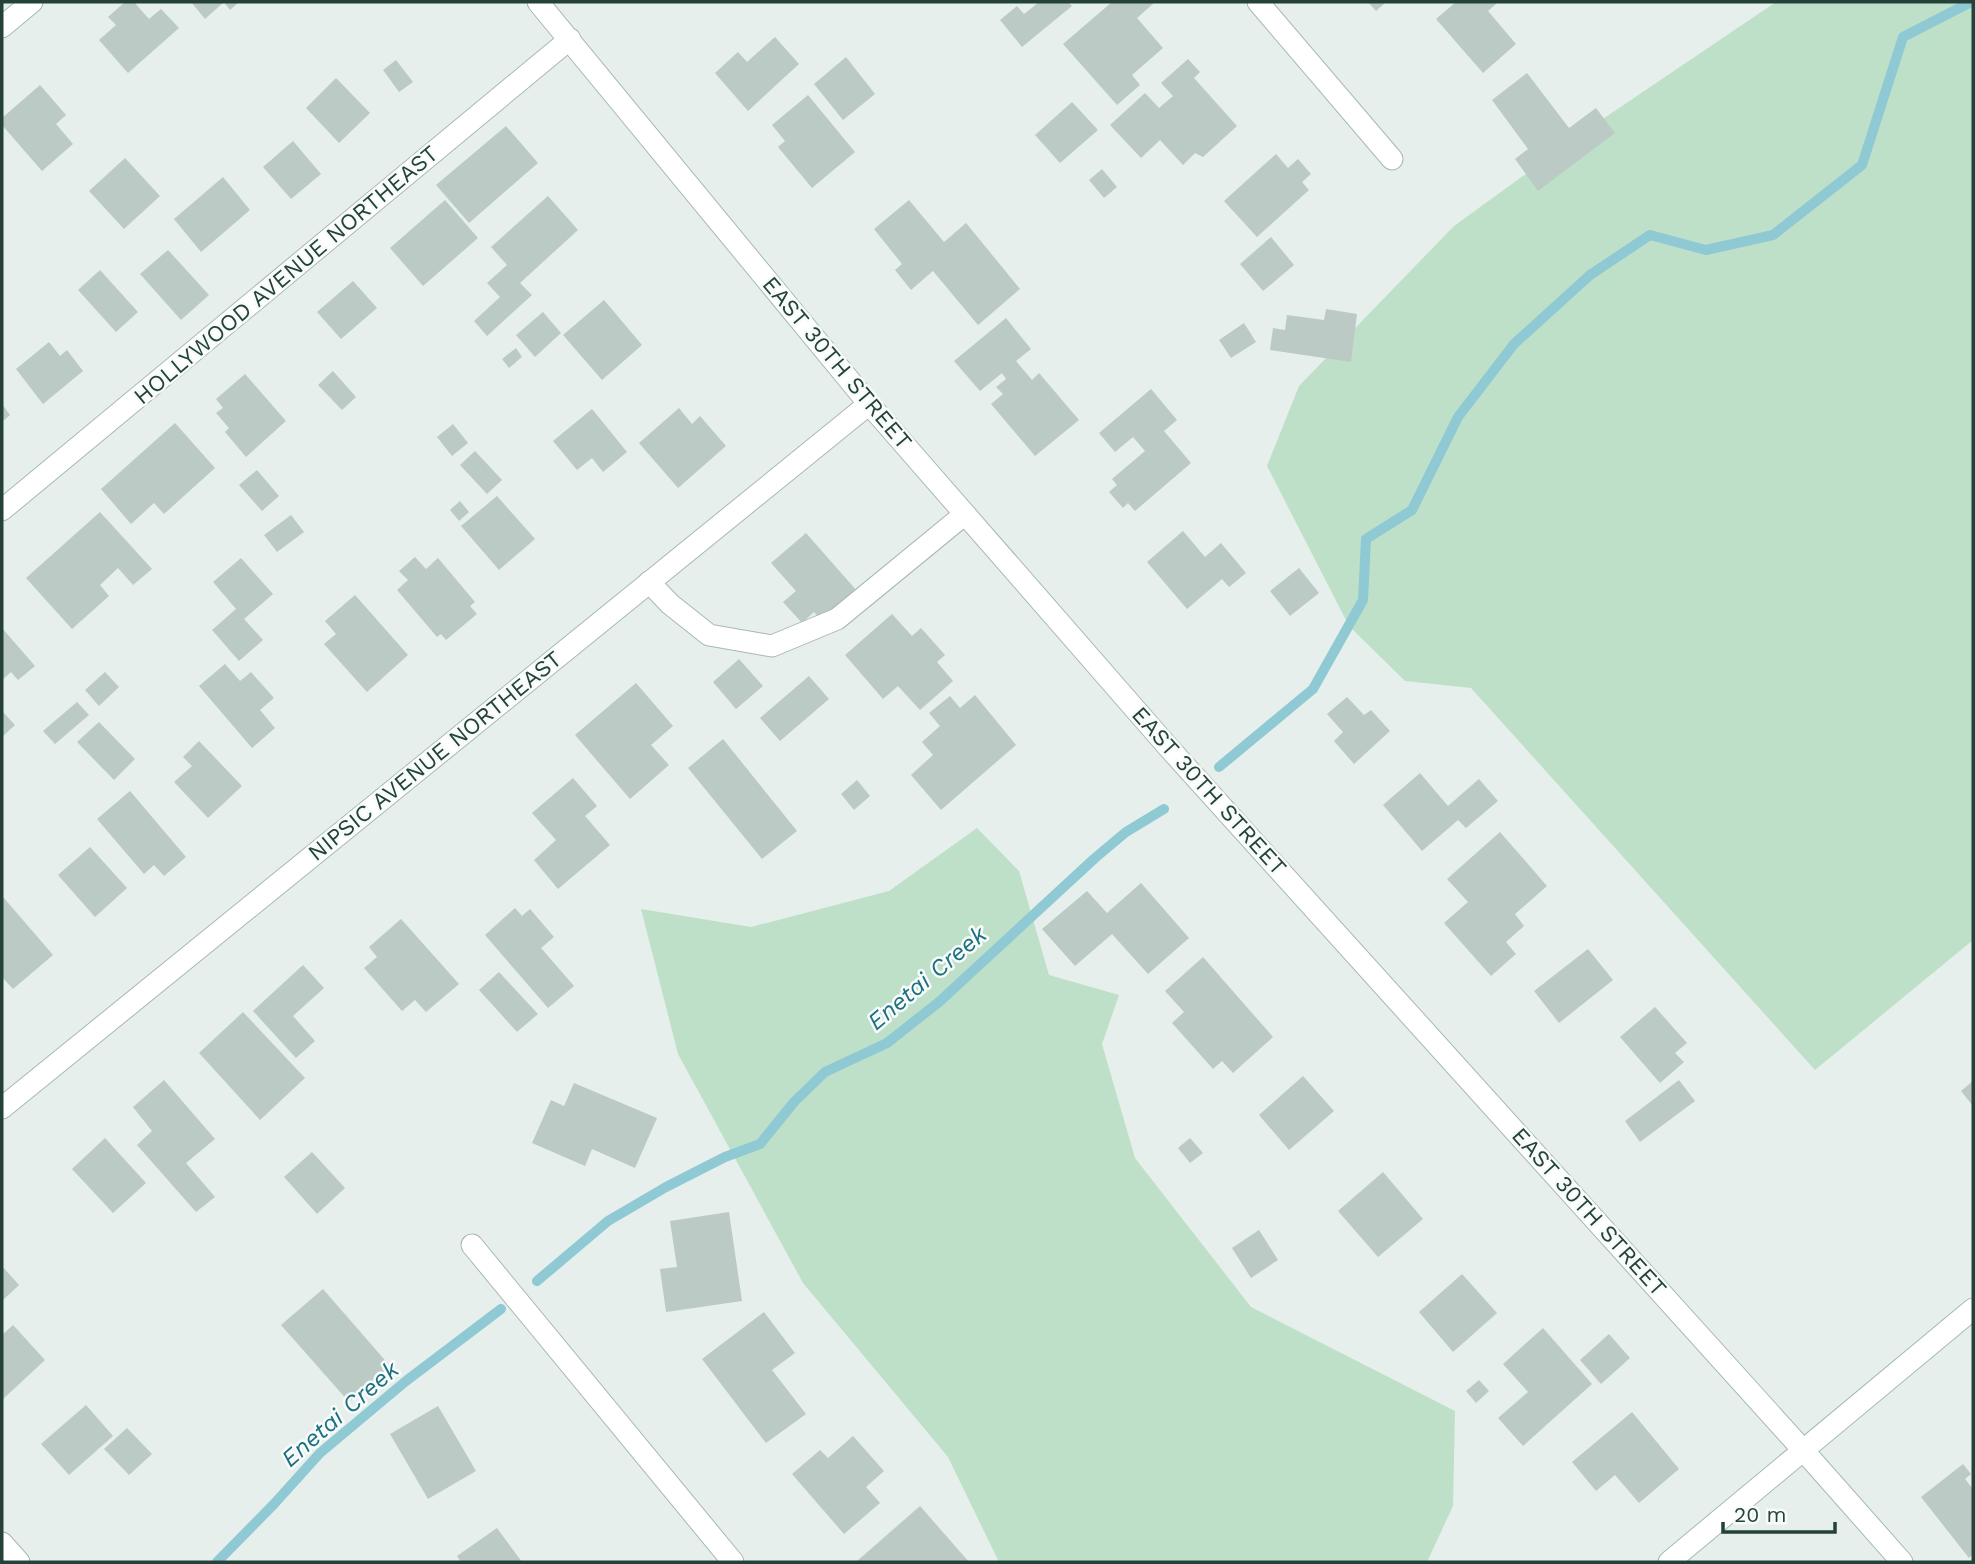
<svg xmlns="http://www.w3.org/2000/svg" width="1975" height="1564" font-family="'Work Sans',sans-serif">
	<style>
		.green { fill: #bfe0c8 }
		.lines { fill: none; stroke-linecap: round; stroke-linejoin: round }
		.stream { stroke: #8ec9d4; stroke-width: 10 }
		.building { fill: #bbcac4 }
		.service-casing { stroke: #a8b8b2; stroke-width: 23 }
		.minor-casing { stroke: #a8b8b2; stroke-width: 23 }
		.secondary-casing { stroke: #a4bbb3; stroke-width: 23 }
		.service { stroke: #fff; stroke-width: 21 }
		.minor { stroke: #fff; stroke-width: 21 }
		.secondary { stroke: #fff; stroke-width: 21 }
		.labels { text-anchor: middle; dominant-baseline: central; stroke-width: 5; stroke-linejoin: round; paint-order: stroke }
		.street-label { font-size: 23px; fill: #24423a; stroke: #f7fbf9 }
		.water-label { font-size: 24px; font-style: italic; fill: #1c6f80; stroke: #f7fbf9 }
	</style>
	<rect width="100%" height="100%" fill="#e6efeb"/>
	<g class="green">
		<polygon points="1776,2 1973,2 1973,940 1815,1070 1471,688 1405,681 1349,626 1267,466 1299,386 1454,226 1585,131"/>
		<polygon points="977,828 1019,871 1049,975 1119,995 1102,1044 1135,1158 1251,1307 1455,1411 1453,1506 1427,1562 999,1562 948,1457 803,1283 678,1054 641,909 751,927 889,891"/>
	</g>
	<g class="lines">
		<g class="stream">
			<polyline points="1219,767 1313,689 1363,600 1366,539 1412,510 1458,417 1514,344 1590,275 1650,235 1706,250 1773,235 1862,165 1903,37 1971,2"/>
			<polyline points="537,1281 608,1221 666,1187 725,1157 760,1144 794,1102 825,1072 887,1043 939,1002 1095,858 1126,832 1164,809"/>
			<polyline points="217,1562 274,1504 320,1453 406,1381 501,1309"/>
		</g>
	</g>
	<g class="building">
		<polygon points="125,2 134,2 149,19 161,9 179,28 128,73 99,40 116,25 108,17"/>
		<polygon points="191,2 239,2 230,10 224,2 205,19"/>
		<polygon points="1039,2 1068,2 1072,6 1022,47 1000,20 1017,6 1024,14"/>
		<polygon points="1112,2 1155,2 1137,18 1163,48 1132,75 1140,85 1117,105 1063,44"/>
		<polygon points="1368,2 1386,2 1376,11"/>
		<polygon points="1456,2 1498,2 1488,11 1516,44 1483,73 1436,19"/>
		<polygon points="775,37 799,64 748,111 715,73 738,52 747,62"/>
		<polygon points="846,57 875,94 843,120 814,84"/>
		<polygon points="1188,59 1200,72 1194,78 1237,126 1203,157 1195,153 1183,165 1160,140 1141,158 1110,125 1145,93 1159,108 1173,96 1161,83"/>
		<polygon points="396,60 413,82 399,92 383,70"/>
		<polygon points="1527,73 1569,128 1596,108 1615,133 1538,191 1515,159 1528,149 1492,100"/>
		<polygon points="336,78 370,113 339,143 306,108"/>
		<polygon points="40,85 66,115 56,124 73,144 42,171 2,125 2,118"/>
		<polygon points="808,95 855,152 812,188 778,147 785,141 772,125"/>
		<polygon points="1072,102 1098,130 1060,163 1035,135"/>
		<polygon points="506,126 538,163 469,223 436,185"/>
		<polygon points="293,141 321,174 291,199 263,167"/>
		<polygon points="1276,154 1288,168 1298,159 1311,174 1302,182 1309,190 1257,237 1224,201"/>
		<polygon points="125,158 160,196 124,229 89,191"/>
		<polygon points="1102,169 1117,187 1104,198 1089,180"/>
		<polygon points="223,177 250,210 201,252 174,219"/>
		<polygon points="548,196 578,230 520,283 532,295 487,336 474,321 500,297 487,283 507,265 491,247"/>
		<polygon points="445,200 478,238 423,286 390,248"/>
		<polygon points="909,200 944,242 966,223 1020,289 978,325 933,271 911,290 895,270 902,264 874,229"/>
		<polygon points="1271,237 1294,265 1263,291 1240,264"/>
		<polygon points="168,250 209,295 181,320 140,274"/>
		<polygon points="100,270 138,312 116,332 78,290"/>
		<polygon points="353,281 377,308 341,339 317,312"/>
		<polygon points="604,300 642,345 602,380 563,335"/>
		<polygon points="1326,309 1357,314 1351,362 1270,350 1273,328 1285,330 1287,315 1324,320"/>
		<polygon points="543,312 561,333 535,357 516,335"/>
		<polygon points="1006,318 1031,349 1016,361 1032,380 1039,373 1079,420 1035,456 991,404 1003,394 996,387 1006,379 1002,373 980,391 954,361"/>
		<polygon points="1244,323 1256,342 1231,358 1219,340"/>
		<polygon points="49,342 60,356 67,350 83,371 43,404 16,369"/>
		<polygon points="516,348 522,357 509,368 502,359"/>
		<polygon points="333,371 356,397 342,410 318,385"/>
		<polygon points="245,374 286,421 246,457 225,432 229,428 216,413 223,408 216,399"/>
		<polygon points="1151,389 1177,420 1164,431 1191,463 1135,511 1128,503 1123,508 1109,492 1117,485 1112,479 1145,451 1133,437 1115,452 1099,433"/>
		<polygon points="2,404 10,415 2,422"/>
		<polygon points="679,408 692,424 700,416 726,446 678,488 639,443"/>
		<polygon points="592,409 627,452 603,472 592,458 577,470 553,441"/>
		<polygon points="175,423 215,468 164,514 154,503 131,524 101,489"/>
		<polygon points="453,424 468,443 452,456 437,437"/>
		<polygon points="475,451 502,480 487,494 460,465"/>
		<polygon points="257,470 279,496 262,511 239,485"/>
		<polygon points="497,496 535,539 499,570 461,526"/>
		<polygon points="460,501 469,512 459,521 450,510"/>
		<polygon points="100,512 152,569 133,585 118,568 100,585 109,596 72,629 26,578"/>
		<polygon points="291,515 304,532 277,552 264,535"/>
		<polygon points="1183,531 1205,557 1221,543 1246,573 1229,587 1222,579 1187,609 1147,562"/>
		<polygon points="806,533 857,591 822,622 814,612 802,623 783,602 796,591 771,563"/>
		<polygon points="415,557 426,569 438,558 475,602 470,606 477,614 446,640 441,634 437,637 397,590 408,580 399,571"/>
		<polygon points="241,558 273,594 244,619 263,640 239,661 212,630 236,609 213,582"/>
		<polygon points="1299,568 1319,593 1290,616 1270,591"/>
		<polygon points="355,595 408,655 367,692 324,644 336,634 325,621"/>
		<polygon points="892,614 912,636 921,628 945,655 937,662 953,681 920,710 898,686 883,699 845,655"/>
		<polygon points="2,628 35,666 18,680 11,672 2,680"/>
		<polygon points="739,659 763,686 736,709 713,682"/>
		<polygon points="225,664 240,681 251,672 274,698 260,710 275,728 252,748 199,686"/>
		<polygon points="105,672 119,687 99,706 85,690"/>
		<polygon points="809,676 829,699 780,741 760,718"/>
		<polygon points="636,683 673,726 651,745 669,765 630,799 575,735"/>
		<polygon points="975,695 1016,745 941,810 911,775 933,755 922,742 940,726 929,713 950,696 960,708"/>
		<polygon points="1347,697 1364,715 1371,710 1390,731 1354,764 1334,741 1343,732 1327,714"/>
		<polygon points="77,702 89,715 55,744 43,731"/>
		<polygon points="2,711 15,725 2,737"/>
		<polygon points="99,722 135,759 114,780 77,742"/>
		<polygon points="723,739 797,831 762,859 688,768"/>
		<polygon points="199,741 242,786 208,818 174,782 192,766 183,757"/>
		<polygon points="1420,773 1448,806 1479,779 1498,801 1466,828 1458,820 1422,851 1383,805"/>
		<polygon points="573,778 597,806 585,816 610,845 558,889 534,860 556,840 532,813"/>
		<polygon points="857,780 870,796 854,810 841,794"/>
		<polygon points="130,791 186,857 164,876 154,865 144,874 97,819"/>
		<polygon points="1500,832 1547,886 1515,914 1524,926 1506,942 1516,954 1491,976 1444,923 1468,902 1447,879"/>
		<polygon points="90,847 127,888 95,917 58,875"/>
		<polygon points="1141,883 1189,938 1148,974 1112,934 1075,966 1042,929 1087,891 1107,913"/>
		<polygon points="3,897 53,955 13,989 2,977"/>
		<polygon points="515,908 522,916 530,909 554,937 541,948 574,986 548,1008 485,935"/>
		<polygon points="401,919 459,984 426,1012 415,1000 402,1011 364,968 377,957 369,947"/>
		<polygon points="1588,949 1613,980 1559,1023 1534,991"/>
		<polygon points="1203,957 1273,1037 1233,1073 1222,1061 1213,1069 1172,1023 1184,1012 1165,991"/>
		<polygon points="303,965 324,988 293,1016 315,1041 296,1058 253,1011"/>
		<polygon points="499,972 538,1014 517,1032 479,990"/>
		<polygon points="1655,1007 1687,1043 1675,1053 1684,1062 1660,1083 1620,1037"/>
		<polygon points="243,1012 305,1078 260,1120 199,1053"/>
		<polygon points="1303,1076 1334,1111 1289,1150 1259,1115"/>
		<polygon points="164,1080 215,1139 186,1163 215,1197 196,1212 137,1145 152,1131 133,1107"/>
		<polygon points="1679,1080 1695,1101 1640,1142 1625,1121"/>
		<polygon points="1973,1081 1973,1106 1961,1091"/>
		<polygon points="574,1083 657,1118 635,1168 592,1149 585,1166 532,1143 551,1100 564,1106"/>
		<polygon points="105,1138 146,1183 113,1213 72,1169"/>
		<polygon points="1190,1138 1203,1153 1190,1163 1178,1148"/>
		<polygon points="312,1152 345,1188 317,1214 284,1177"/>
		<polygon points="1383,1172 1423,1219 1378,1257 1338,1211"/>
		<polygon points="729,1212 742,1301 666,1312 660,1269 677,1267 670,1221"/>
		<polygon points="1259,1230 1278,1260 1251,1278 1232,1248"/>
		<polygon points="2,1266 19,1285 2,1301"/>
		<polygon points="1462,1274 1497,1313 1453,1352 1419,1312"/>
		<polygon points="323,1289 390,1366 349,1402 281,1325"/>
		<polygon points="764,1312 795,1353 772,1370 806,1414 766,1443 702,1359"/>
		<polygon points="13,1325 45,1360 2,1400 2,1335"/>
		<polygon points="1543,1328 1592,1384 1523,1446 1498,1418 1528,1392 1503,1364"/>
		<polygon points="1609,1334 1630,1358 1601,1384 1580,1360"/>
		<polygon points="1479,1380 1489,1391 1476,1403 1466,1391"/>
		<polygon points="86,1405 113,1436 69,1475 41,1444"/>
		<polygon points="438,1406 476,1471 428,1499 390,1434"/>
		<polygon points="1632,1412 1679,1469 1639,1503 1615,1475 1596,1491 1572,1462"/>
		<polygon points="127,1428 152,1454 129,1475 104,1449"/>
		<polygon points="853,1436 884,1471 866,1487 880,1503 844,1534 792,1474 820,1450 828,1458"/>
		<polygon points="1963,1464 1971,1474 1965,1479 1973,1489 1973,1554 1969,1558 1921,1497"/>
		<polygon points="920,1506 969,1562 856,1562"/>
		<polygon points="497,1528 522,1562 461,1562 457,1556"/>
	</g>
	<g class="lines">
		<defs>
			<polyline id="service" points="649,582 670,604 709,635 772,646 837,619 965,514"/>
			<g id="minor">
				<polyline points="538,2 869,404 1169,748 1803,1450 1902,1562"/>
				<polyline points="1258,2 1392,159"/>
				<polyline points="2,510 570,39"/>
				<polyline points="2,1108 869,404"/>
				<polyline points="472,1245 733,1562"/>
				<polyline points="2,1543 19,1562"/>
			</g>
			<g id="secondary">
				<polyline points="2,27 32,2"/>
				<polyline points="1669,1562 1973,1309"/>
			</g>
		</defs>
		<use href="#service" class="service-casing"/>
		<use href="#minor" class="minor-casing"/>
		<use href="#secondary" class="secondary-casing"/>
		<use href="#service" class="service"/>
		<use href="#minor" class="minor"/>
		<use href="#secondary" class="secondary"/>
	</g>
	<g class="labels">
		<g class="street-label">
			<text transform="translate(286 275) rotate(-40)">HOLLYWOOD AVENUE NORTHEAST</text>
			<text transform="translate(837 363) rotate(50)">EAST 30TH STREET</text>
			<text transform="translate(435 756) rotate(-39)">NIPSIC AVENUE NORTHEAST</text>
			<text transform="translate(1209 791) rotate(48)">EAST 30TH STREET</text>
			<text transform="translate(1589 1212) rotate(48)">EAST 30TH STREET</text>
		</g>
		<g class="water-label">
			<text transform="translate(927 978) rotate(-40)">Enetai Creek</text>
			<text transform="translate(340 1414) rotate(-41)">Enetai Creek</text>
		</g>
	</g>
	<rect width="1975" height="1564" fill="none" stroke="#24423a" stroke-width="7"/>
	<path d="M1723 1522v10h112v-10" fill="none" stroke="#24423a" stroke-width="3.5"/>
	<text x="1734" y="1522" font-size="21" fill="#24423a" stroke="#f7fbf9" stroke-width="5" paint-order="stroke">20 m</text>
</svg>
